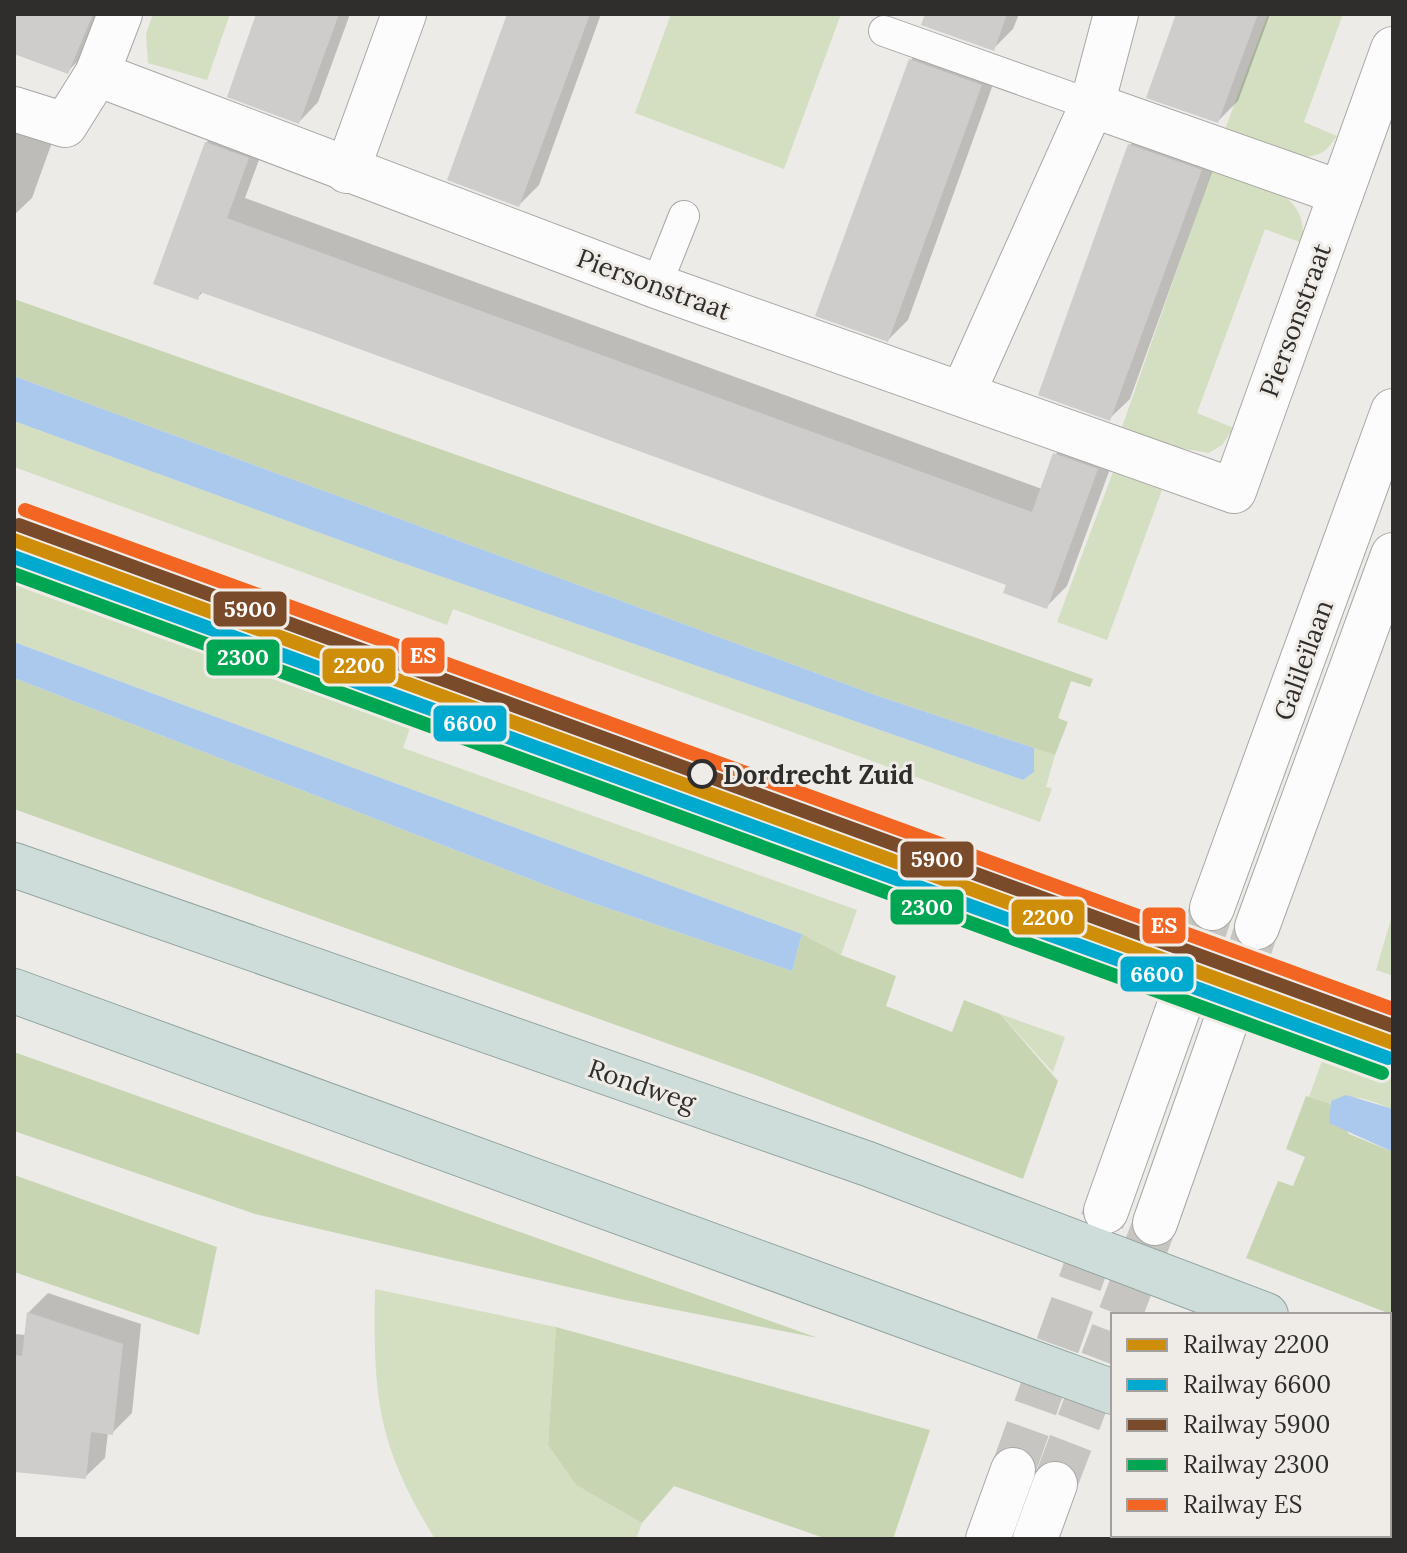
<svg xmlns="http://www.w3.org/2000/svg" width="1407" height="1553" font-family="Lora,serif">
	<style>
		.green { fill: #d3dfc0 }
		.forest { fill: #c8d5b2 }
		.water { fill: #abc9ec }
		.shadow { fill: #0003 }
		.building { fill: #cfcdcb }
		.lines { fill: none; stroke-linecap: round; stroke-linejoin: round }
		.tertiary-tunnel { stroke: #c7c5c2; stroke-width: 44; stroke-dasharray: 44 22; stroke-linecap: butt }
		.service-casing { stroke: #a9a7a5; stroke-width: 32 }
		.minor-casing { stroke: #a9a7a5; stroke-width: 46 }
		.tertiary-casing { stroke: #a9a7a5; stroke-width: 46 }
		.trunk-casing { stroke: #92a5a0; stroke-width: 46 }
		.service { stroke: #fcfcfc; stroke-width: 30 }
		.minor { stroke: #fcfcfc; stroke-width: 44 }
		.tertiary { stroke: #fcfcfc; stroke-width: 44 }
		.trunk { stroke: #ceddda; stroke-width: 44 }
		.rail-1-casing { stroke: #efebe6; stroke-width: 20 }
		.rail-2-casing { stroke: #efebe6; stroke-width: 20 }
		.rail-3-casing { stroke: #efebe6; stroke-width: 20 }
		.rail-4-casing { stroke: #efebe6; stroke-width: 20 }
		.rail-5-casing { stroke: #efebe6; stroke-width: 20 }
		.rail-1 { stroke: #cf8e09; stroke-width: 14 }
		.rail-2 { stroke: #00a9ce; stroke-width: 14 }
		.rail-3 { stroke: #7a4b2a; stroke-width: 14 }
		.rail-4 { stroke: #00a651; stroke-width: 14 }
		.rail-5 { stroke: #f26522; stroke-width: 14 }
		.stop-dot { fill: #efebe6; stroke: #2f2e2c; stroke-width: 4 }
		.labels { text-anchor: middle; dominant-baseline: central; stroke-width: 6; stroke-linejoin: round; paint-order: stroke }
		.street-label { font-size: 26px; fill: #2f2e2c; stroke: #efebe6 }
		.stop-label { font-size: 26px; font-weight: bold; fill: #2f2e2c; stroke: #efebe6; text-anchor: start }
		.line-badge { stroke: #efebe6; stroke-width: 3 }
		.badge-label { font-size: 22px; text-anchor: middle; font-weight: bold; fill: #fff }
	</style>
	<rect width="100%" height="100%" fill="#edebe8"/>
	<g class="green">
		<polygon points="153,14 230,14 207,80 148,63 146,34"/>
		<polygon points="671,14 841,14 784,169 635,113"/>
		<path d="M1268 14H1343L1304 122 1337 136C1327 150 1323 155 1306 157L1224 132Z"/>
		<path d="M1212 170C1253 185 1311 188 1302 243L1265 229 1197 413 1234 428 1222 445 1209 453 1174 447 1122 427Z"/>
		<polygon points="14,421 394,560 1023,780 1034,772 1034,748 1055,755 1046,787 1052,788 1040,822 453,609 447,625 14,467"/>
		<polygon points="1113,472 1162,490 1107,640 1057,622"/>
		<polygon points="14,583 410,728 403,748 857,910 841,955 802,934 14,642"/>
		<polygon points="1393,912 1393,976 1376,970"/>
		<polygon points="1000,1014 1065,1037 1053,1072 1050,1069"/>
		<path d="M1324 1055 1393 1079V1109C1371 1101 1354 1092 1331 1101L1329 1106 1309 1097Z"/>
		<path d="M375 1289 556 1327 548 1445 576 1485 642 1523 636 1539H435C377 1445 373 1397 375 1289Z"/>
	</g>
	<g class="forest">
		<polygon points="14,299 1093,679 1090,687 1071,681 1058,718 1068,722 1055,755 878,696 14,376"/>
		<polygon points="14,678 581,899 792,971 802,934 841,955 896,976 886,1006 952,1032 964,1000 1000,1014 1058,1081 1023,1179 758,1076 14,809"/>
		<polygon points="14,1052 818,1338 620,1299 255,1214 14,1131"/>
		<polygon points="1306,1096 1330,1104 1349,1134 1393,1152 1393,1315 1246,1258 1278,1181 1293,1186 1305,1157 1286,1149"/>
		<polygon points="14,1175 217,1247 199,1335 14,1272"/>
		<polygon points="556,1327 930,1430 893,1539 827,1539 674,1486 642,1523 576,1485 548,1445"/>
		<polygon points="1126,1535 1187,1535 1196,1539 1125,1539"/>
	</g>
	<g class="water">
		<polygon points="14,376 878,696 1034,748 1034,772 1023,780 394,560 14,421"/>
		<polygon points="14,642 802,934 792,971 581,899 14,678"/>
		<polygon points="1346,1095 1393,1109 1393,1152 1329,1123 1331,1101"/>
	</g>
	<g class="shadow">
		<polygon points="14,14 103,14 85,54 67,72 14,52"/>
		<polygon points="259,14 350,14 318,102 299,122"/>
		<polygon points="510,14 601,14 539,185 519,205"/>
		<polygon points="928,14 1019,14 1013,29 993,49"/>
		<polygon points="1178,14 1270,14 1238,101 1218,121"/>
		<polygon points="930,40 1000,65 908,320 888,340 911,60"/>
		<polygon points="14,119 55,134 32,198 14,215"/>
		<polygon points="226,123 267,138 245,198 1042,489 1055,455 1075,435 1117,450 1067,586 1047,606 1008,584 204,291 198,297 206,143"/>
		<polygon points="1150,126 1220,150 1130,399 1110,418 1130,145"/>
		<polygon points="48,1293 141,1324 132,1413 113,1432 108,1432 105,1458 85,1477 14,1437 14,1334 26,1335 29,1312"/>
	</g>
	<g class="building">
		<polygon points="14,14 93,14 68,74 14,54"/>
		<polygon points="256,14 339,14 299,124 227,97"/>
		<polygon points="507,14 590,14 519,207 447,180"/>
		<polygon points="925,14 1007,14 994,51 921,25"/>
		<polygon points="1176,14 1258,14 1218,123 1146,98"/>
		<polygon points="909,59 982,85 888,342 815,316"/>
		<polygon points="205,142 249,158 227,218 336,258 1032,512 1053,453 1098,469 1047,609 1003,593 1006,585 310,331 200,292 198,300 153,284"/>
		<polygon points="1128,144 1202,170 1110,421 1038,395"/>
		<polygon points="27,1312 123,1344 113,1435 91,1432 86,1479 14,1472 14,1355 22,1356"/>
	</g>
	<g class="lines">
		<g class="tertiary-tunnel">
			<polyline points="1182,998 1212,908"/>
			<polyline points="1228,1016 1257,927"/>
			<polyline points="1120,1315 1155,1223"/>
			<polyline points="1013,1470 1105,1213"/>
			<polyline points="1055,1484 1113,1332"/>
		</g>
		<defs>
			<g id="service">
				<polyline points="884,31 1092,105"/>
				<polyline points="656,286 684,216"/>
			</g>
			<g id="minor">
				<polyline points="97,74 656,286 1234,491 1393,49"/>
				<polyline points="1092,105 1341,193"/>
				<polyline points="14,109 65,125 97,74 120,14"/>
				<polyline points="347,171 404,14"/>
				<polyline points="963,393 1092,105 1116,14"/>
			</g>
			<g id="tertiary">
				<polyline points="1212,908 1393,411"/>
				<polyline points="1257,927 1393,555"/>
				<polyline points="1106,1211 1182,998"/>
				<polyline points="1155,1223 1228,1016"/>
				<polyline points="988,1539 1013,1470"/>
				<polyline points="1035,1539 1055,1484"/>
			</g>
			<g id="trunk">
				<polyline points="14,865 868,1164 1266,1315"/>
				<polyline points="14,991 1113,1392"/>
				<polyline points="1389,1363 1393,1365"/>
				<polyline points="1389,1493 1393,1494"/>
			</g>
		</defs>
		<use href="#service" class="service-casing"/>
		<use href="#minor" class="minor-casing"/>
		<use href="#tertiary" class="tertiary-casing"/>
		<use href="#trunk" class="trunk-casing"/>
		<use href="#service" class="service"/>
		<use href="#minor" class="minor"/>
		<use href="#tertiary" class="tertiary"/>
		<use href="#trunk" class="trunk"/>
		<defs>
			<polyline id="rail-1" points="14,540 1393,1043"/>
			<polyline id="rail-2" points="14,557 1388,1058"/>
			<polyline id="rail-3" points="19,525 1393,1026"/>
			<polyline id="rail-4" points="14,574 1382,1073"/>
			<polyline id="rail-5" points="25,510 1393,1009"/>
		</defs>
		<use href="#rail-1" class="rail-1-casing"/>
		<use href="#rail-2" class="rail-2-casing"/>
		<use href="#rail-3" class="rail-3-casing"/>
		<use href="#rail-4" class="rail-4-casing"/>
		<use href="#rail-5" class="rail-5-casing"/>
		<use href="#rail-1" class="rail-1"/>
		<use href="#rail-2" class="rail-2"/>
		<use href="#rail-3" class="rail-3"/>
		<use href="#rail-4" class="rail-4"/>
		<use href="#rail-5" class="rail-5"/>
	</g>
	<circle class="stop-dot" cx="702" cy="774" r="13"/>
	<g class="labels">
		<g class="street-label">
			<text transform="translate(654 284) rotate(20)">Piersonstraat</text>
			<text transform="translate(1295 320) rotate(-70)">Piersonstraat</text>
			<text transform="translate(1303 660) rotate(-70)">Galileïlaan</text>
			<text transform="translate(642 1085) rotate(19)">Rondweg</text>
		</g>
		<g class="stop-label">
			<text x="723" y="774">Dordrecht Zuid</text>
		</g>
	</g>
	<g class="line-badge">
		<rect x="212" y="590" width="76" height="38" rx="8" fill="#7a4b2a"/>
		<rect x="400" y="636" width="46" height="39" rx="8" fill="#f26522"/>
		<rect x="205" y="638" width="76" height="39" rx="8" fill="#00a651"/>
		<rect x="321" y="647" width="76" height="38" rx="8" fill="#cf8e09"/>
		<rect x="432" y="704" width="76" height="39" rx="8" fill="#00a9ce"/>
		<rect x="899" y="840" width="76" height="39" rx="8" fill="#7a4b2a"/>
		<rect x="889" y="888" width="76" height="38" rx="8" fill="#00a651"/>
		<rect x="1010" y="898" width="76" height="38" rx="8" fill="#cf8e09"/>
		<rect x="1141" y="906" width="46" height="39" rx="8" fill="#f26522"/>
		<rect x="1119" y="955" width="76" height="38" rx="8" fill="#00a9ce"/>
	</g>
	<g class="badge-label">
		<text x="250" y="617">5900</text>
		<text x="423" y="663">ES</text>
		<text x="243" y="665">2300</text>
		<text x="359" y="673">2200</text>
		<text x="470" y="731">6600</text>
		<text x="937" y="867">5900</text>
		<text x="927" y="915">2300</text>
		<text x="1048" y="925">2200</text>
		<text x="1164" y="933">ES</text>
		<text x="1157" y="982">6600</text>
	</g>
	<rect width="1407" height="1553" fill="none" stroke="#2f2e2c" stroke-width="32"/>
	<rect x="1111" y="1313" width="280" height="224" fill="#efebe6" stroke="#a29f9c" stroke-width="2"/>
	<rect x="1127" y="1339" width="40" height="12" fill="#cf8e09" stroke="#a29f9c" stroke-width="2"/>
	<text x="1183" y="1353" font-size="24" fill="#2f2e2c">Railway 2200</text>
	<rect x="1127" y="1379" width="40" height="12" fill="#00a9ce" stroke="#a29f9c" stroke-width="2"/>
	<text x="1183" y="1393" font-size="24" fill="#2f2e2c">Railway 6600</text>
	<rect x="1127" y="1419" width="40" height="12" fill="#7a4b2a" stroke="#a29f9c" stroke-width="2"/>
	<text x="1183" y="1433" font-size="24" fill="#2f2e2c">Railway 5900</text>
	<rect x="1127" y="1459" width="40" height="12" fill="#00a651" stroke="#a29f9c" stroke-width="2"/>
	<text x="1183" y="1473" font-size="24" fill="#2f2e2c">Railway 2300</text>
	<rect x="1127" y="1499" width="40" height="12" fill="#f26522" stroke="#a29f9c" stroke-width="2"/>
	<text x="1183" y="1513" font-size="24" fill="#2f2e2c">Railway ES</text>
</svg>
